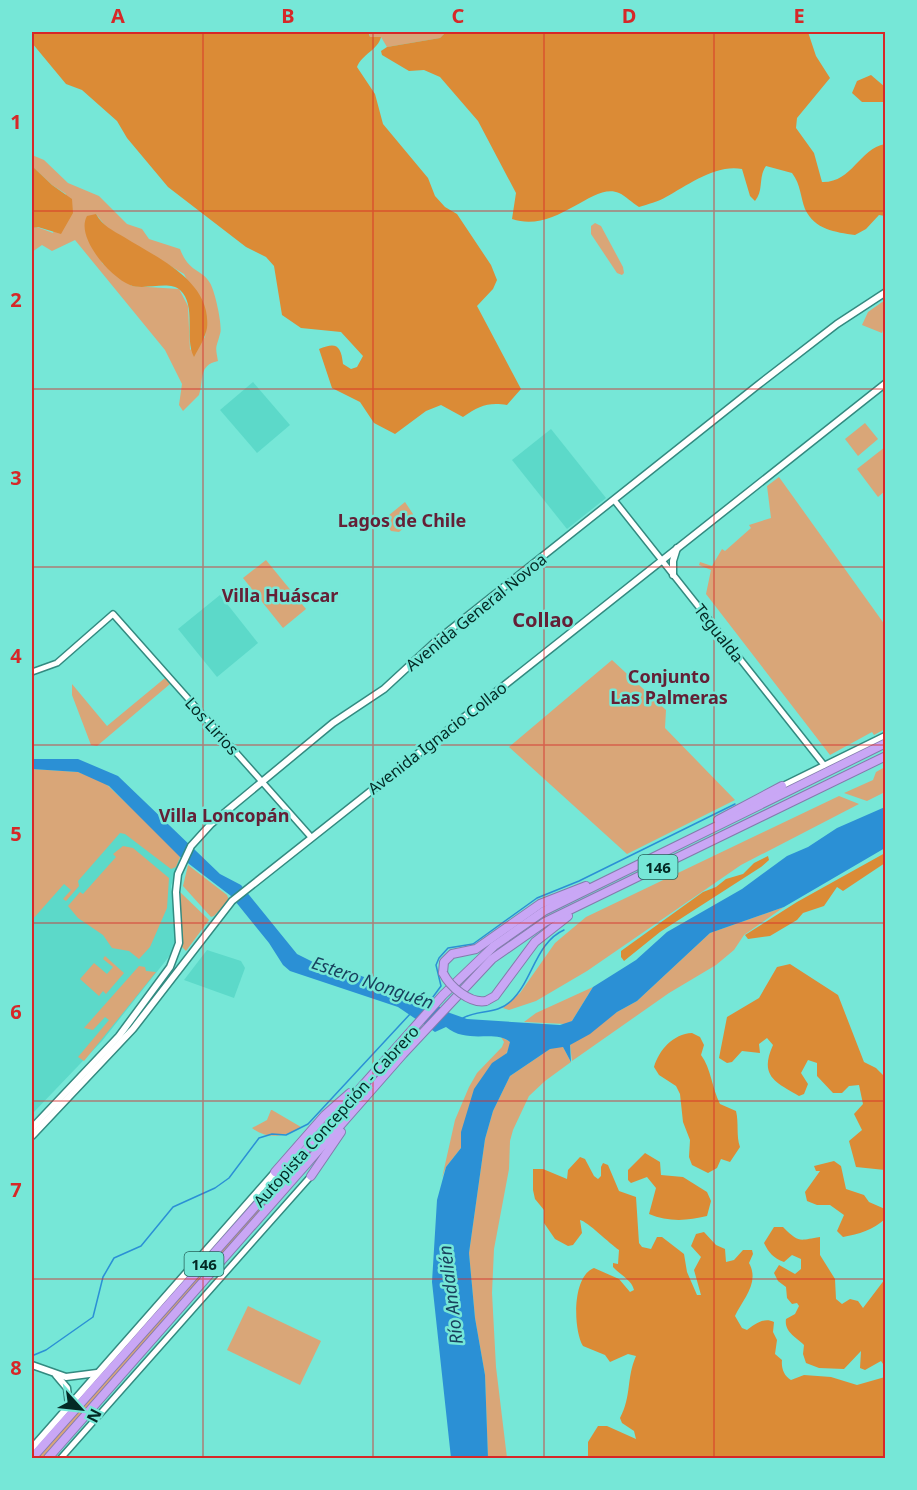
<svg xmlns="http://www.w3.org/2000/svg" width="917" height="1490" font-family="'Noto Sans',sans-serif">
	<style>
		.built { fill: #5cd9c9 }
		.green { fill: #d9a678; fill-rule: evenodd }
		.forest { fill: #db8b36 }
		.water { fill: #2b90d5 }
		.lines { fill: none; stroke-linecap: round; stroke-linejoin: round }
		.stream { stroke: #2b90d5; stroke-width: 1.5 }
		.tertiary-casing { stroke: #338a80; stroke-width: 8 }
		.secondary-casing { stroke: #338a80; stroke-width: 9 }
		.motorway-casing { stroke: #847bac; stroke-width: 10 }
		.tertiary { stroke: #fff; stroke-width: 5 }
		.secondary { stroke: #fff; stroke-width: 6 }
		.motorway { stroke: #c9a7f5; stroke-width: 8 }
		.motorway-bridge-casing { stroke: #847bac; stroke-width: 10; stroke-linecap: butt }
		.motorway-bridge { stroke: #c9a7f5; stroke-width: 8 }
		.grid { fill: none; stroke: #d62828; stroke-width: 1.5; stroke-opacity: 0.55 }
		.labels { text-anchor: middle; dominant-baseline: central; stroke-width: 5; stroke-linejoin: round; paint-order: stroke }
		.shield { fill: #76e7d7; stroke: #26625a; stroke-width: 1.5 }
		.shield-label { font-size: 15px; font-weight: bold; fill: #032924 }
		.street-label { font-size: 16px; fill: #032924; stroke: #76e7d7 }
		.neighbourhood-label { font-size: 18px; font-weight: bold; fill: #642036; stroke: #76e7d7 }
		.water-label { font-size: 18px; font-style: italic; fill: #183f5c; stroke: #76e7d7 }
		.quarter-label { font-size: 20px; font-weight: bold; fill: #642036; stroke: #76e7d7 }
		.neatline { fill: none; stroke: #d62828; stroke-width: 2 }
		.grid-label { font-size: 20px; text-anchor: middle; font-weight: bold; fill: #d62828 }
	</style>
	<rect width="100%" height="100%" fill="#76e7d7"/>
	<g class="built">
		<polygon points="253,382 290,425 257,453 220,410"/>
		<polygon points="551,429 606,498 567,529 512,460"/>
		<polygon points="220,595 258,643 217,677 178,629"/>
		<polygon points="32,769 140,819 180,857 171,886 176,939 171,954 102,1041 32,1114"/>
		<polygon points="207,950 241,961 245,968 234,998 184,980"/>
	</g>
	<g class="green">
		<polygon points="369,32 446,32 440,38 387,47 381,37 370,37"/>
		<path d="M32 155 44 160 68 183 99 196 127 224 142 229 149 239 180 249C189 273 202 269 210 283 215 291 223 327 220 334 216 349 215 345 218 361 198 365 204 380 199 395L183 411 179 405 182 384 165 350 75 240 52 251 42 245 32 252V228L37 227 53 233 66 194 52 185 32 166ZM96 214 107 228 184 274 207 318 205 337 190 350 188 306 179 289 132 286 102 263Z"/>
		<polygon points="595,223 601,226 623,267 624,273 622,275 617,273 591,234 591,226"/>
		<polygon points="885,300 885,325 882,333 862,325 868,312"/>
		<polygon points="865,423 878,439 858,456 845,439"/>
		<polygon points="885,447 885,491 878,497 857,469"/>
		<polygon points="779,477 885,625 885,729 874,735 872,732 830,755 706,594 711,570 699,565 700,562 712,566 722,549 725,551 751,528 749,525 771,518 767,486"/>
		<polygon points="405,502 413,514 412,521 399,532 391,531 383,520"/>
		<polygon points="266,560 306,609 283,628 243,578"/>
		<polygon points="612,660 666,710 665,728 735,800 627,854 509,747"/>
		<polygon points="165,678 170,684 97,746 91,745 72,695 72,684 107,726"/>
		<polygon points="885,767 885,792 867,801 844,793 873,780 876,772"/>
		<polygon points="32,769 78,772 104,782 173,847 180,857 176,867 171,869 125,834 120,833 78,881 79,886 66,901 63,899 71,890 64,884 32,920"/>
		<polygon points="839,796 859,804 741,865 587,971 536,1001 509,1010 503,1008 520,993 555,943 586,917"/>
		<polygon points="123,846 133,848 169,878 167,908 150,947 139,959 129,951 112,948 103,935 78,918 68,906 80,892 83,894 116,857 113,854"/>
		<polygon points="188,865 227,895 229,900 214,916 211,917 183,886"/>
		<polygon points="180,892 209,920 186,951 182,947"/>
		<polygon points="784,907 744,935 734,950 716,965 669,993 572,1061 570,1045 617,1012 637,1001 710,933"/>
		<polygon points="105,956 124,973 106,994 103,991 99,996 80,979 94,963 107,974 113,967 103,959"/>
		<polygon points="139,966 145,967 146,971 156,972 84,1061 78,1057 109,1020 105,1017 93,1030 84,1028"/>
		<polygon points="593,987 572,1021 566,1024 524,1022 536,1013"/>
		<polygon points="501,1037 511,1042 510,1047 464,1126 461,1148 446,1167 442,1178 455,1120 469,1087 477,1073 502,1047 504,1042"/>
		<polygon points="559,1046 563,1047 571,1062 545,1081 529,1096 513,1130 510,1141 509,1169 494,1249 492,1293 496,1367 507,1458 488,1458 485,1375 475,1318 469,1253 485,1139 493,1111 510,1076 550,1049"/>
		<polygon points="402,1047 349,1111 42,1458 37,1458"/>
		<path d="M271 1110H272L301 1127C285 1137 267 1140 252 1128L267 1120Z"/>
		<polygon points="248,1306 321,1341 300,1385 227,1350"/>
	</g>
	<g class="forest">
		<path d="M32 32H368L370 37H381C378 50 362 54 357 67L375 94 383 124 428 178 435 196 445 207 457 214 491 265 497 280 493 289 477 306 521 389 507 405C488 402 479 406 463 417L441 405 426 411 395 434 374 423 360 402 332 388 319 349C336 342 341 345 343 364L351 369 357 367 363 356 341 332 301 328 282 315 274 266 266 257 246 247 168 187 127 138 117 121 82 90 66 84 32 43Z"/>
		<path d="M446 32H808L816 56 830 78 797 118 796 128 814 153 822 182C852 183 859 149 885 144V216L879 215 866 229 855 235C835 232 815 230 805 209 800 196 801 185 792 173L766 166C758 177 764 191 755 201L750 196 742 169C716 164 688 185 666 197 658 202 648 204 639 207 632 203 626 196 619 193 593 181 557 234 512 219L516 193 478 121 440 77 424 70 409 71 382 55 381 51 387 47 440 38Z"/>
		<polygon points="871,75 885,87 885,102 862,102 852,93 857,81"/>
		<polygon points="32,166 52,185 72,199 73,213 61,234 38,227 32,228"/>
		<path d="M96 214C103 226 112 230 124 237 155 257 212 280 207 328 205 338 199 348 194 357 184 338 197 305 180 290 169 280 144 291 130 285 110 277 75 237 87 216Z"/>
		<polygon points="885,853 885,863 843,891 837,887 824,906 803,913 797,920 770,936 748,939 745,935 797,902"/>
		<polygon points="768,856 769,860 761,867 660,932 624,961 621,957 621,951 703,892 716,887 726,879 743,874 754,863"/>
		<path d="M790 964 838 995 864 1062 876 1068 885 1077V1170L856 1167 849 1141 862 1130 854 1114 863 1104 859 1085 849 1086 842 1093H833L817 1076V1063L808 1060 801 1073 808 1084 804 1094 799 1096C775 1082 759 1076 773 1045L767 1038 759 1044 760 1053 742 1051 732 1062 727 1063 719 1058 727 1017 759 998 777 967Z"/>
		<path d="M692 1033 700 1037 704 1045 701 1055C711 1068 712 1089 720 1104L736 1111C739 1123 736 1136 740 1147L730 1162 721 1159 717 1168 708 1173 692 1165 689 1157 690 1140 683 1122 680 1094 676 1086 659 1075 654 1067C659 1050 673 1034 692 1033Z"/>
		<path d="M645 1153 660 1162 661 1175 683 1177 707 1192 711 1201 707 1216C687 1221 668 1222 649 1214L656 1188 647 1177 631 1183 628 1180V1170Z"/>
		<path d="M580 1157 585 1159 594 1176 598 1179 601 1176V1167L603 1163 608 1165 619 1191 636 1197 639 1243 642 1247 651 1249 657 1237H662L684 1254 687 1272 697 1295H701L694 1270 701 1257 691 1246 696 1234 704 1232 716 1245 725 1249 726 1262 734 1260 743 1250H752L753 1254 749 1263C760 1283 743 1299 735 1316L742 1328 747 1330C755 1324 764 1317 774 1322L773 1332 777 1340 775 1354 782 1360C781 1368 784 1376 791 1380L804 1375 831 1377 857 1385 885 1377V1458H588V1442L598 1426H607L636 1439 634 1431 622 1423 620 1418C632 1395 626 1379 636 1356L628 1354 610 1362 605 1355 583 1346C573 1329 572 1276 594 1268L619 1279 630 1292 634 1290C632 1280 620 1275 613 1267V1263L618 1264 619 1250C610 1244 587 1221 580 1220L582 1233 573 1245 568 1246 555 1239 544 1223V1210L535 1199 533 1190V1169H543L567 1179 568 1170Z"/>
		<path d="M834 1161 841 1166 846 1189 864 1195 869 1202 885 1209V1219C873 1230 859 1234 843 1237L837 1231 844 1215 830 1205H817L807 1201 805 1192 820 1171H816L814 1166Z"/>
		<path d="M774 1227H783C800 1244 799 1240 820 1237V1255L835 1279 836 1299 842 1304 850 1299 858 1301 863 1308 885 1279V1367L881 1361 865 1370 860 1368 861 1351 844 1369 819 1368 806 1363 803 1354 804 1345C796 1337 784 1332 786 1319L795 1314 799 1306 797 1303 792 1304 787 1298 786 1287 778 1281 774 1273 779 1265 795 1274 801 1269V1259L792 1255 784 1262C773 1258 769 1253 764 1243Z"/>
	</g>
	<path class="water" d="M32 759H78L118 776 220 874 241 885 297 954 315 963 353 973 428 1000 450 1013 467 1019 560 1025 572 1021 593 987 636 960 667 932 742 889 787 856 808 847 837 828 885 807V848L784 907 710 933 637 1001 617 1012 590 1034 570 1045 571 1062 563 1047 550 1049 510 1076 493 1111 485 1139 469 1253 475 1318 485 1375 488 1458H451L432 1282 437 1200 446 1167 461 1148V1132L474 1089 492 1063 507 1053 510 1042C495 1029 468 1045 446 1027L435 1032 398 1007 290 971 283 965 269 943 231 896 180 857 109 786 78 772 32 769Z"/>
	<g class="lines">
		<g class="stream">
			<polyline points="430,1001 441,986 436,965 439,958 448,948 473,944 537,898 579,881 735,804"/>
			<path d="M463 1018C479 1009 496 1015 511 1001 532 982 536 942 564 930"/>
			<polyline points="34,1355 46,1350 93,1317 103,1277 114,1258 141,1246 173,1207 215,1188 229,1178 259,1138 272,1134 286,1135 308,1124 411,1013"/>
		</g>
		<defs>
			<g id="tertiary">
				<polyline points="614,500 824,765"/>
				<polyline points="32,672 57,663 113,614 311,837"/>
				<polyline points="782,786 886,735"/>
				<polyline points="61,1458 311,1176"/>
			</g>
			<g id="secondary">
				<polyline points="673,575 673,561 677,548"/>
				<polyline points="32,1128 119,1036 170,967 179,943 176,892 178,874 191,846 211,824 333,723 384,689 436,641 758,385 837,324 886,292"/>
				<polyline points="32,1136 133,1029 232,901 886,383"/>
				<polyline points="32,1365 66,1377 97,1373"/>
				<polyline points="56,1375 67,1388 69,1405"/>
				<polyline points="32,1448 275,1172"/>
			</g>
			<g id="motorway">
				<polyline points="718,820 782,786"/>
				<polyline points="443,973 444,962 452,954 476,949 540,904 586,886"/>
				<polyline points="486,1001 495,996 535,942 568,916"/>
				<polyline points="275,1172 325,1115 350,1093"/>
				<polyline points="311,1176 341,1132"/>
				<polyline points="32,1458 443,995 494,946 544,911 886,743"/>
				<polyline points="48,1458 403,1054 492,959 545,922 886,756"/>
			</g>
		</defs>
		<use href="#tertiary" class="tertiary-casing"/>
		<use href="#secondary" class="secondary-casing"/>
		<use href="#motorway" class="motorway-casing"/>
		<use href="#tertiary" class="tertiary"/>
		<use href="#secondary" class="secondary"/>
		<use href="#motorway" class="motorway"/>
		<defs>
			<path id="motorway-bridge" d="M443 973C450 987 470 1004 486 1001"/>
		</defs>
		<use href="#motorway-bridge" class="motorway-bridge-casing"/>
		<use href="#motorway-bridge" class="motorway-bridge"/>
	</g>
	<path class="grid" d="M203 32V1458M373 32V1458M544 32V1458M714 32V1458M32 211H886M32 389H886M32 567H886M32 745H886M32 923H886M32 1101H886M32 1279H886"/>
	<g class="labels">
		<g class="shield">
			<rect x="638.5" y="855" width="39" height="24" rx="4.5"/>
			<rect x="184.5" y="1252" width="39" height="24" rx="4.5"/>
		</g>
		<g class="shield-label">
			<text x="658" y="867">146</text>
			<text x="204" y="1264">146</text>
		</g>
		<g class="street-label">
			<text transform="translate(476 612) rotate(-39)">Avenida General Novoa</text>
			<text transform="translate(719 633) rotate(52)">Tegualda</text>
			<text transform="translate(212 726) rotate(48)">Los Lirios</text>
			<text transform="translate(437 738) rotate(-38)">Avenida Ignacio Collao</text>
			<text transform="translate(336 1116) rotate(-48)">Autopista Concepción - Cabrero</text>
		</g>
		<g class="neighbourhood-label">
			<text x="402" y="520">Lagos de Chile</text>
			<text x="280" y="595">Villa Huáscar</text>
			<text x="669" y="676">Conjunto<tspan x="669" dy="21">Las Palmeras</tspan></text>
			<text x="224" y="815">Villa Loncopán</text>
		</g>
		<g class="water-label">
			<text transform="translate(373 982) rotate(19)">Estero Nonguén</text>
			<text transform="translate(450 1295) rotate(-97)">Río Andalién</text>
		</g>
		<g class="quarter-label">
			<text x="543" y="619">Collao</text>
		</g>
	</g>
	<rect width="917" height="1490" fill="none" stroke="#76e7d7" stroke-width="66"/>
	<g transform="translate(81 1409) rotate(117)" stroke="#76e7d7" stroke-width="4.5" paint-order="stroke">
	<path d="M0-4.5L10 22L0 15L-10 22Z" fill="#032924"/>
	<text y="-9" font-size="16" font-weight="bold" text-anchor="middle" fill="#032924">N</text>
	</g>
	<rect x="33" y="33" width="851" height="1424" class="neatline"/>
	<g class="grid-label">
		<text x="118" y="23">A</text>
		<text x="288" y="23">B</text>
		<text x="458" y="23">C</text>
		<text x="629" y="23">D</text>
		<text x="799" y="23">E</text>
		<text x="16" y="129">1</text>
		<text x="16" y="307">2</text>
		<text x="16" y="485">3</text>
		<text x="16" y="663">4</text>
		<text x="16" y="841">5</text>
		<text x="16" y="1019">6</text>
		<text x="16" y="1197">7</text>
		<text x="16" y="1375">8</text>
	</g>
</svg>
